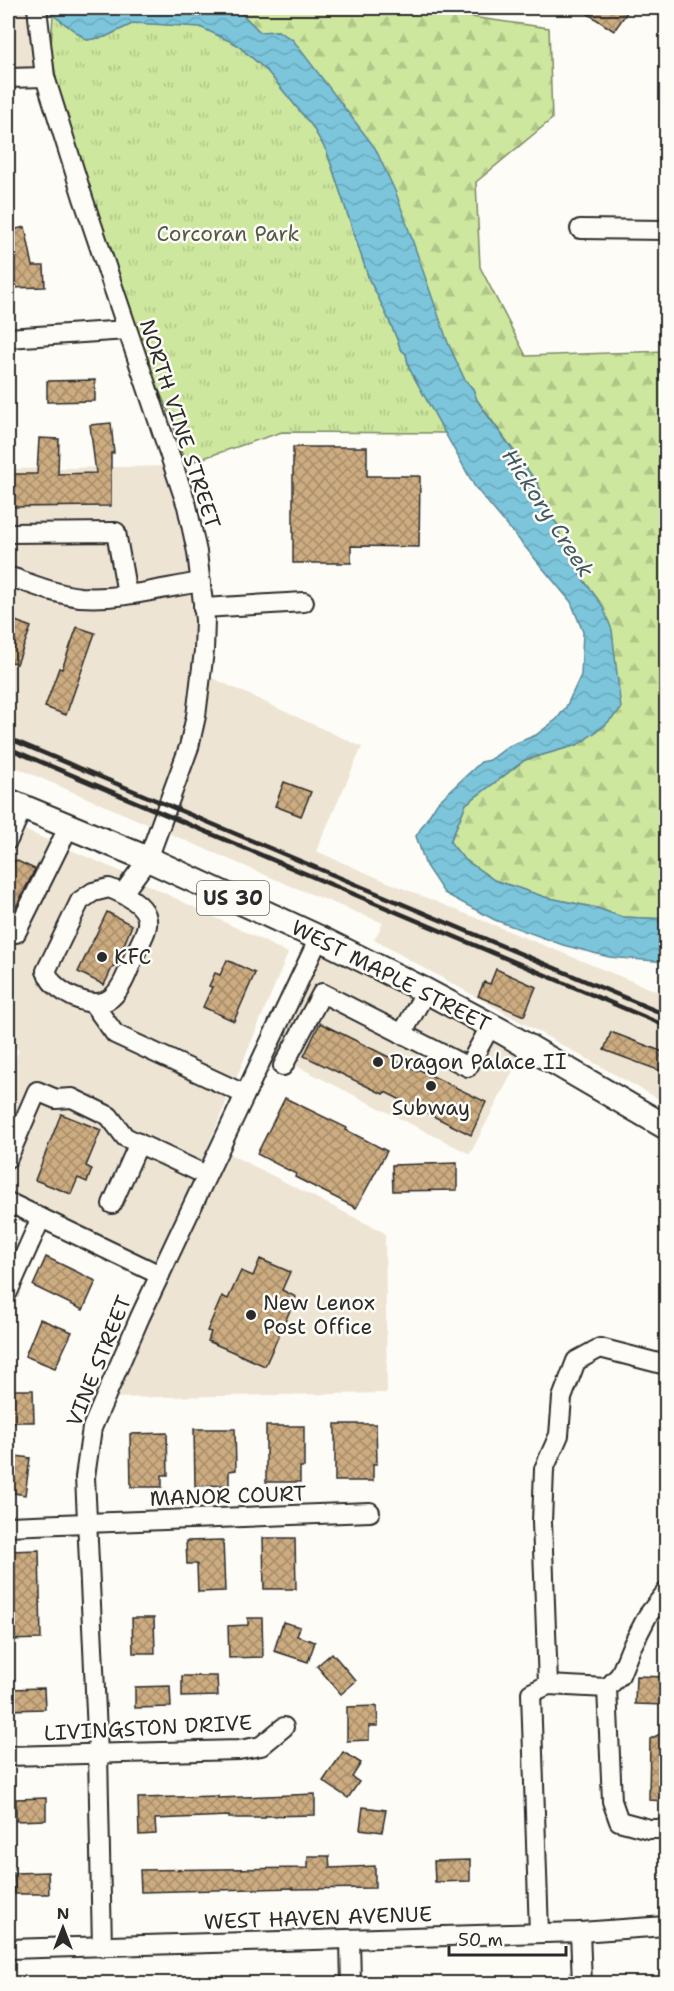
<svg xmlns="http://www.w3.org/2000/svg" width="674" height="1991" font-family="'Shantell Sans',sans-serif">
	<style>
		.built { fill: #eee4d3 }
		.grass { fill: url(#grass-tufts); stroke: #7c8964; stroke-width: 1.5 }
		.forest { fill: url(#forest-firs); stroke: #7c8964; stroke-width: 1.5 }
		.water { fill: url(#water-waves); stroke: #5b8795; stroke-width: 1.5 }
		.building { fill: url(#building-cross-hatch); stroke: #2b2b2b; stroke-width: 1.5 }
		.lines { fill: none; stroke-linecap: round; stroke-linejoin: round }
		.minor-casing { stroke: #2b2b2b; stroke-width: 22 }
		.major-casing { stroke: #2b2b2b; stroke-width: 28 }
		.minor { stroke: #fdfcf7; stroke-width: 18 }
		.major { stroke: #fdfcf7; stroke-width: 24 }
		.rail { stroke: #2b2b2b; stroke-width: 4.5 }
		.poi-dot { fill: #2b2b2b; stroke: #fdfcf7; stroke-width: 2 }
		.labels { text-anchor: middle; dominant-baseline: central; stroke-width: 5; stroke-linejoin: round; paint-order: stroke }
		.shield { fill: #fdfcf7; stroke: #6a6a68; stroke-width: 1.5 }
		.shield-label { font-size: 20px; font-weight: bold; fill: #2b2b2b }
		.park-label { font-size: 21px; fill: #545a48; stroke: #fdfcf7 }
		.street-label { font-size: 21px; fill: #2b2b2b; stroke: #fdfcf7 }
		.poi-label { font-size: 21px; fill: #2b2b2b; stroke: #fdfcf7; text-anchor: start }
		.water-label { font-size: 22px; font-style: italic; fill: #435960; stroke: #fdfcf7 }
	</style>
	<defs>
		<pattern id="grass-tufts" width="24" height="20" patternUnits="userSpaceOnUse" patternTransform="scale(1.5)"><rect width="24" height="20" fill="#cde79e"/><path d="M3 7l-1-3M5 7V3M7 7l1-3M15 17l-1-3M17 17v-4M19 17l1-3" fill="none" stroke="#b0c688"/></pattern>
		<pattern id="forest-firs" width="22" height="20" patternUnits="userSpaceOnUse" patternTransform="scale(1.5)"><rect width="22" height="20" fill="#cde79e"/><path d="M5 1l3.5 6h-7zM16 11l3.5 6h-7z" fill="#b0c688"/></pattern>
		<pattern id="water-waves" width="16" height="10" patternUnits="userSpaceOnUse" patternTransform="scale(1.5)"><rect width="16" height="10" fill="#7bc5db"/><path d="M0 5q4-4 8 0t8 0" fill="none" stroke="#6aa9bc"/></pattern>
		<pattern id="building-cross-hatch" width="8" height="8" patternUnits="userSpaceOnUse" patternTransform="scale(1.5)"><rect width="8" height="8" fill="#ccac80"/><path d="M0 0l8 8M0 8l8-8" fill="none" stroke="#a68c69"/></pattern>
	</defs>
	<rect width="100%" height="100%" fill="#fdfcf7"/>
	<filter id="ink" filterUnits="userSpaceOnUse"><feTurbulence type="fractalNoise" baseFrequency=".0167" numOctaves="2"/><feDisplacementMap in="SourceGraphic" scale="12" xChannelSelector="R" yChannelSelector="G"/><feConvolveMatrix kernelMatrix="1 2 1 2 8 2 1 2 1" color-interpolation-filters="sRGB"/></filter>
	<g filter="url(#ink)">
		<g class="built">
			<polygon points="8,8 32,8 41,74 8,74"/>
			<polygon points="170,466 197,586 206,675 362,747 316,851 385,881 666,995 666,1103 374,940 383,923 291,886 8,764 8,469"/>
			<polygon points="8,823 115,869 288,953 154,1277 8,1210 8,1077 19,1050 8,1044"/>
			<polygon points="321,944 525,1048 470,1154 267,1051"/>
			<polygon points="222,1150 385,1233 387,1393 108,1398"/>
		</g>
		<path class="grass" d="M53 15 87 40 105 37 134 23 200 26 236 44 257 62 268 72 312 126 327 152 370 282C375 288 400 343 400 349L406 354 409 368 445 433 282 432 185 464 171 418 142 351 97 220 57 84 51 47Z"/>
		<polygon class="forest" points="236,8 408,8 549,28 552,119 476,182 480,267 526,356 666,351 666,919 622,917 597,908 545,897 494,880 463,858 450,842 466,804 525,760 577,745 604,726 621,709 602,605 585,582 561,540 558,525 552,518 538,484 477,400 473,389 464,379 448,343 278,31 260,32"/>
		<path class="water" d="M38 8H236L260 32 278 31 293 40 375 148 396 193 448 343 464 378 473 389 477 400 490 419 538 484 552 518 558 525 561 540 585 582 602 605 612 630 621 709 604 726 577 745 525 760 466 804 450 842 463 858 494 880 545 897 597 908 622 917 666 919V962L609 957 563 945 495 920 444 893 426 866 416 836 437 803 481 762 490 760 509 746 536 735 557 719 566 707 581 675 583 632 571 602 475 487 409 368 406 354 400 349C400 343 375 289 370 282L327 152 312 126 268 72 257 62 236 44 200 27 134 23 105 37 87 40 53 15Z"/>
		<g class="building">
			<polygon points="579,8 630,8 614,31"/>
			<polygon points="25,227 33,266 44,266 45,287 8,288 8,231"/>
			<polygon points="95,380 95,401 47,402 47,381"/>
			<polygon points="111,423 114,453 111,453 111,506 8,507 8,474 37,474 39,438 59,439 58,474 96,473 90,425"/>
			<polygon points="293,447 367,447 367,476 420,476 419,547 351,546 351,563 293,563"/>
			<polygon points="8,618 31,627 17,664 8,661"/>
			<polygon points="77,627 95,633 66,715 45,707 59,668 62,669"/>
			<polygon points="284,782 311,792 301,816 275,806"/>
			<polygon points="15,860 35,869 10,919 8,919 8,877"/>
			<polygon points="107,912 132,925 115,967 113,966 104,985 78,972"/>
			<polygon points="227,960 255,973 234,1021 203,1007 212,987 209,986 215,973 220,975"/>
			<polygon points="496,969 536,987 524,1016 478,996 484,982 490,984"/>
			<polygon points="320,1023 417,1071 418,1069 486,1102 471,1135 385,1092 383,1094 304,1056"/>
			<polygon points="611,1032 666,1053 666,1073 604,1050"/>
			<polygon points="285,1098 347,1128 346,1130 387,1151 356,1208 295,1177 296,1174 257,1154"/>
			<polygon points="61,1114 101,1130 86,1166 92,1169 87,1182 78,1178 71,1194 35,1180"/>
			<polygon points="457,1163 457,1190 393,1191 392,1165"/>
			<polygon points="46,1257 96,1281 83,1310 33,1286"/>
			<polygon points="260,1259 290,1272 282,1290 296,1297 265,1366 208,1341 211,1332 207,1331 222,1296 228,1299 241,1271 253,1276"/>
			<polygon points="40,1319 72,1332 55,1368 25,1356"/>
			<polygon points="8,1390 33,1390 34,1422 8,1422"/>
			<polygon points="335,1424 376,1424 377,1464 373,1464 373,1481 335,1481"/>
			<polygon points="266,1426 304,1426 304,1467 300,1467 300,1482 266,1482"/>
			<polygon points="194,1429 235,1429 236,1470 229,1471 229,1485 195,1486"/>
			<polygon points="167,1433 168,1475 162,1475 162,1487 131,1487 130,1434"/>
			<polygon points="8,1455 30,1458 25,1495 8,1492"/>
			<polygon points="263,1538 295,1538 296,1589 264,1589"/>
			<polygon points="223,1540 225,1591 198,1592 197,1564 187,1564 186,1541"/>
			<polygon points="39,1550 41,1639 8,1640 8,1551"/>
			<polygon points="132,1618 154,1618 155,1653 133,1653"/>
			<polygon points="248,1618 262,1618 263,1657 229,1658 228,1626 248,1625"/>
			<polygon points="283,1622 300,1627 297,1636 315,1642 308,1662 274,1651"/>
			<polygon points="332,1653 356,1681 341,1694 317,1666"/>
			<polygon points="182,1676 217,1676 218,1696 182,1697"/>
			<polygon points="636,1676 666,1677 666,1705 635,1704"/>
			<polygon points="170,1686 171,1707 135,1708 135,1687"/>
			<polygon points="44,1688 45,1709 9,1710 9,1689"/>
			<polygon points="377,1706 378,1726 369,1726 369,1740 347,1741 347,1707"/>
			<polygon points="666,1731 666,1801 649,1800 650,1739"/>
			<polygon points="343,1752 361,1763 352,1777 359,1782 348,1798 323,1781"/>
			<polygon points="315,1794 315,1815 265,1816 265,1818 229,1818 229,1816 155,1819 156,1834 139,1835 138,1798 218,1796 218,1798"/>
			<polygon points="46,1798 46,1820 16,1821 16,1799"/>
			<polygon points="363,1807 386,1810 382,1832 360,1829"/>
			<polygon points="308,1856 329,1856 330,1868 375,1866 375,1888 293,1889 293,1888 141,1892 140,1870 308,1868"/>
			<polygon points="470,1860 470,1881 435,1882 434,1861"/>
			<polygon points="48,1872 49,1894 15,1894 14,1873"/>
		</g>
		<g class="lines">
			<defs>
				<g id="minor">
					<polyline points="37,8 45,77 83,198 187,506 197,552 205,620 204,651 196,716 189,747 148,859 123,893"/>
					<polyline points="8,78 45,77"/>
					<polyline points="580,229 666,230"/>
					<polyline points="8,338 127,330"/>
					<polyline points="8,533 116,532 127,594"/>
					<path d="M8 576C31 584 55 594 80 597 120 600 162 588 201 582"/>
					<polyline points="203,608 304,602"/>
					<polyline points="8,840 23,807"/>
					<path d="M109 888C122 893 145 903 147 919 149 930 139 944 135 954 129 968 123 988 111 998 95 1011 66 996 53 983 50 980 48 975 46 971L80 901 93 892Z"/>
					<polyline points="8,930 16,933 69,826"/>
					<polyline points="94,1005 115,1034 244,1094"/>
					<polyline points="402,1034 426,991"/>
					<polyline points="283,1066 322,993 468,1067 491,1025"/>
					<polyline points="8,1158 37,1091 56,1099 72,1098 109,1116 125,1137 206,1175"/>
					<polyline points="8,1202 160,1275"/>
					<polyline points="112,1204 139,1143"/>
					<polyline points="8,1292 41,1218"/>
					<polyline points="8,1526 370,1512"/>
					<polyline points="548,1685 542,1522 544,1469 559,1435 562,1398 576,1361 600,1348 666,1365"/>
					<polyline points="607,1688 612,1801 619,1821 649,1829 666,1829"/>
					<polyline points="8,1756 239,1750 261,1746 284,1727"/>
					<polyline points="580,1932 582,1984"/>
					<polyline points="539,1933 531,1693 548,1685 607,1688 620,1675 631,1648 648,1615 666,1592"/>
					<polyline points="350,1939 351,1984"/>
					<polyline points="102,1947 98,1754 85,1477 92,1428 140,1317 319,938"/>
					<polyline points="8,1949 580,1932 666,1926"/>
				</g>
				<polyline id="major" points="8,801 148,859 319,938 426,991 503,1032 666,1127"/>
			</defs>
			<use href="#minor" class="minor-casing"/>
			<use href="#major" class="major-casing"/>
			<use href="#minor" class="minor"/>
			<use href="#major" class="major"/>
			<g class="rail">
				<polyline points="8,738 666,1015"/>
				<polyline points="8,748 666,1026"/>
			</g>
		</g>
	</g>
	<g class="poi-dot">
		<circle cx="102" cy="957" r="6"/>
		<circle cx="378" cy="1062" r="6"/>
		<circle cx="431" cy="1086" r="6"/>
		<circle cx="251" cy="1315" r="6"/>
	</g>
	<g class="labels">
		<rect class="shield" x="197" y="881" width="72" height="34" rx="4.5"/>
		<g class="shield-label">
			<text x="233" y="898">US 30</text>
		</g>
		<g class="park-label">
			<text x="228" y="234">Corcoran Park</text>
		</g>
		<g class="street-label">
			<text transform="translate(180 424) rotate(72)">NORTH VINE STREET</text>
			<text transform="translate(391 976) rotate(27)">WEST MAPLE STREET</text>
			<text transform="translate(99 1361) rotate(-68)">VINE STREET</text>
			<text transform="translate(228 1496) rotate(-2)">MANOR COURT</text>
			<text transform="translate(148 1728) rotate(-3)">LIVINGSTON DRIVE</text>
			<text transform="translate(318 1918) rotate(-2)">WEST HAVEN AVENUE</text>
		</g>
		<g class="poi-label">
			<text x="114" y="957">KFC</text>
			<text x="390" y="1062">Dragon Palace II</text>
			<text x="431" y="1108" text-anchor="middle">Subway</text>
			<text x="263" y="1303">New Lenox<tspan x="263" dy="24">Post Office</tspan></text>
		</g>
		<g class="water-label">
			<text transform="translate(548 513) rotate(57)">Hickory Creek</text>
		</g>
	</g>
	<rect width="674" height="1991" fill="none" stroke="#fdfcf7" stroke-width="30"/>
	<rect x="15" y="15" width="644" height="1961" fill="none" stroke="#2b2b2b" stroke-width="2" filter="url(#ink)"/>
	<g transform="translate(63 1928)" stroke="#fdfcf7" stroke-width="4.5" paint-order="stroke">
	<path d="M0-4.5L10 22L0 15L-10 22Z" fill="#2b2b2b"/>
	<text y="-9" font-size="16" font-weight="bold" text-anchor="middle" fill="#2b2b2b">N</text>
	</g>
	<path d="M449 1946v9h117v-9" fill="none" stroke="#2b2b2b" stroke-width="3"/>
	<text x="458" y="1946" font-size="18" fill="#2b2b2b" stroke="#fdfcf7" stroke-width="4.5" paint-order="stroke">50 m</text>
</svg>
